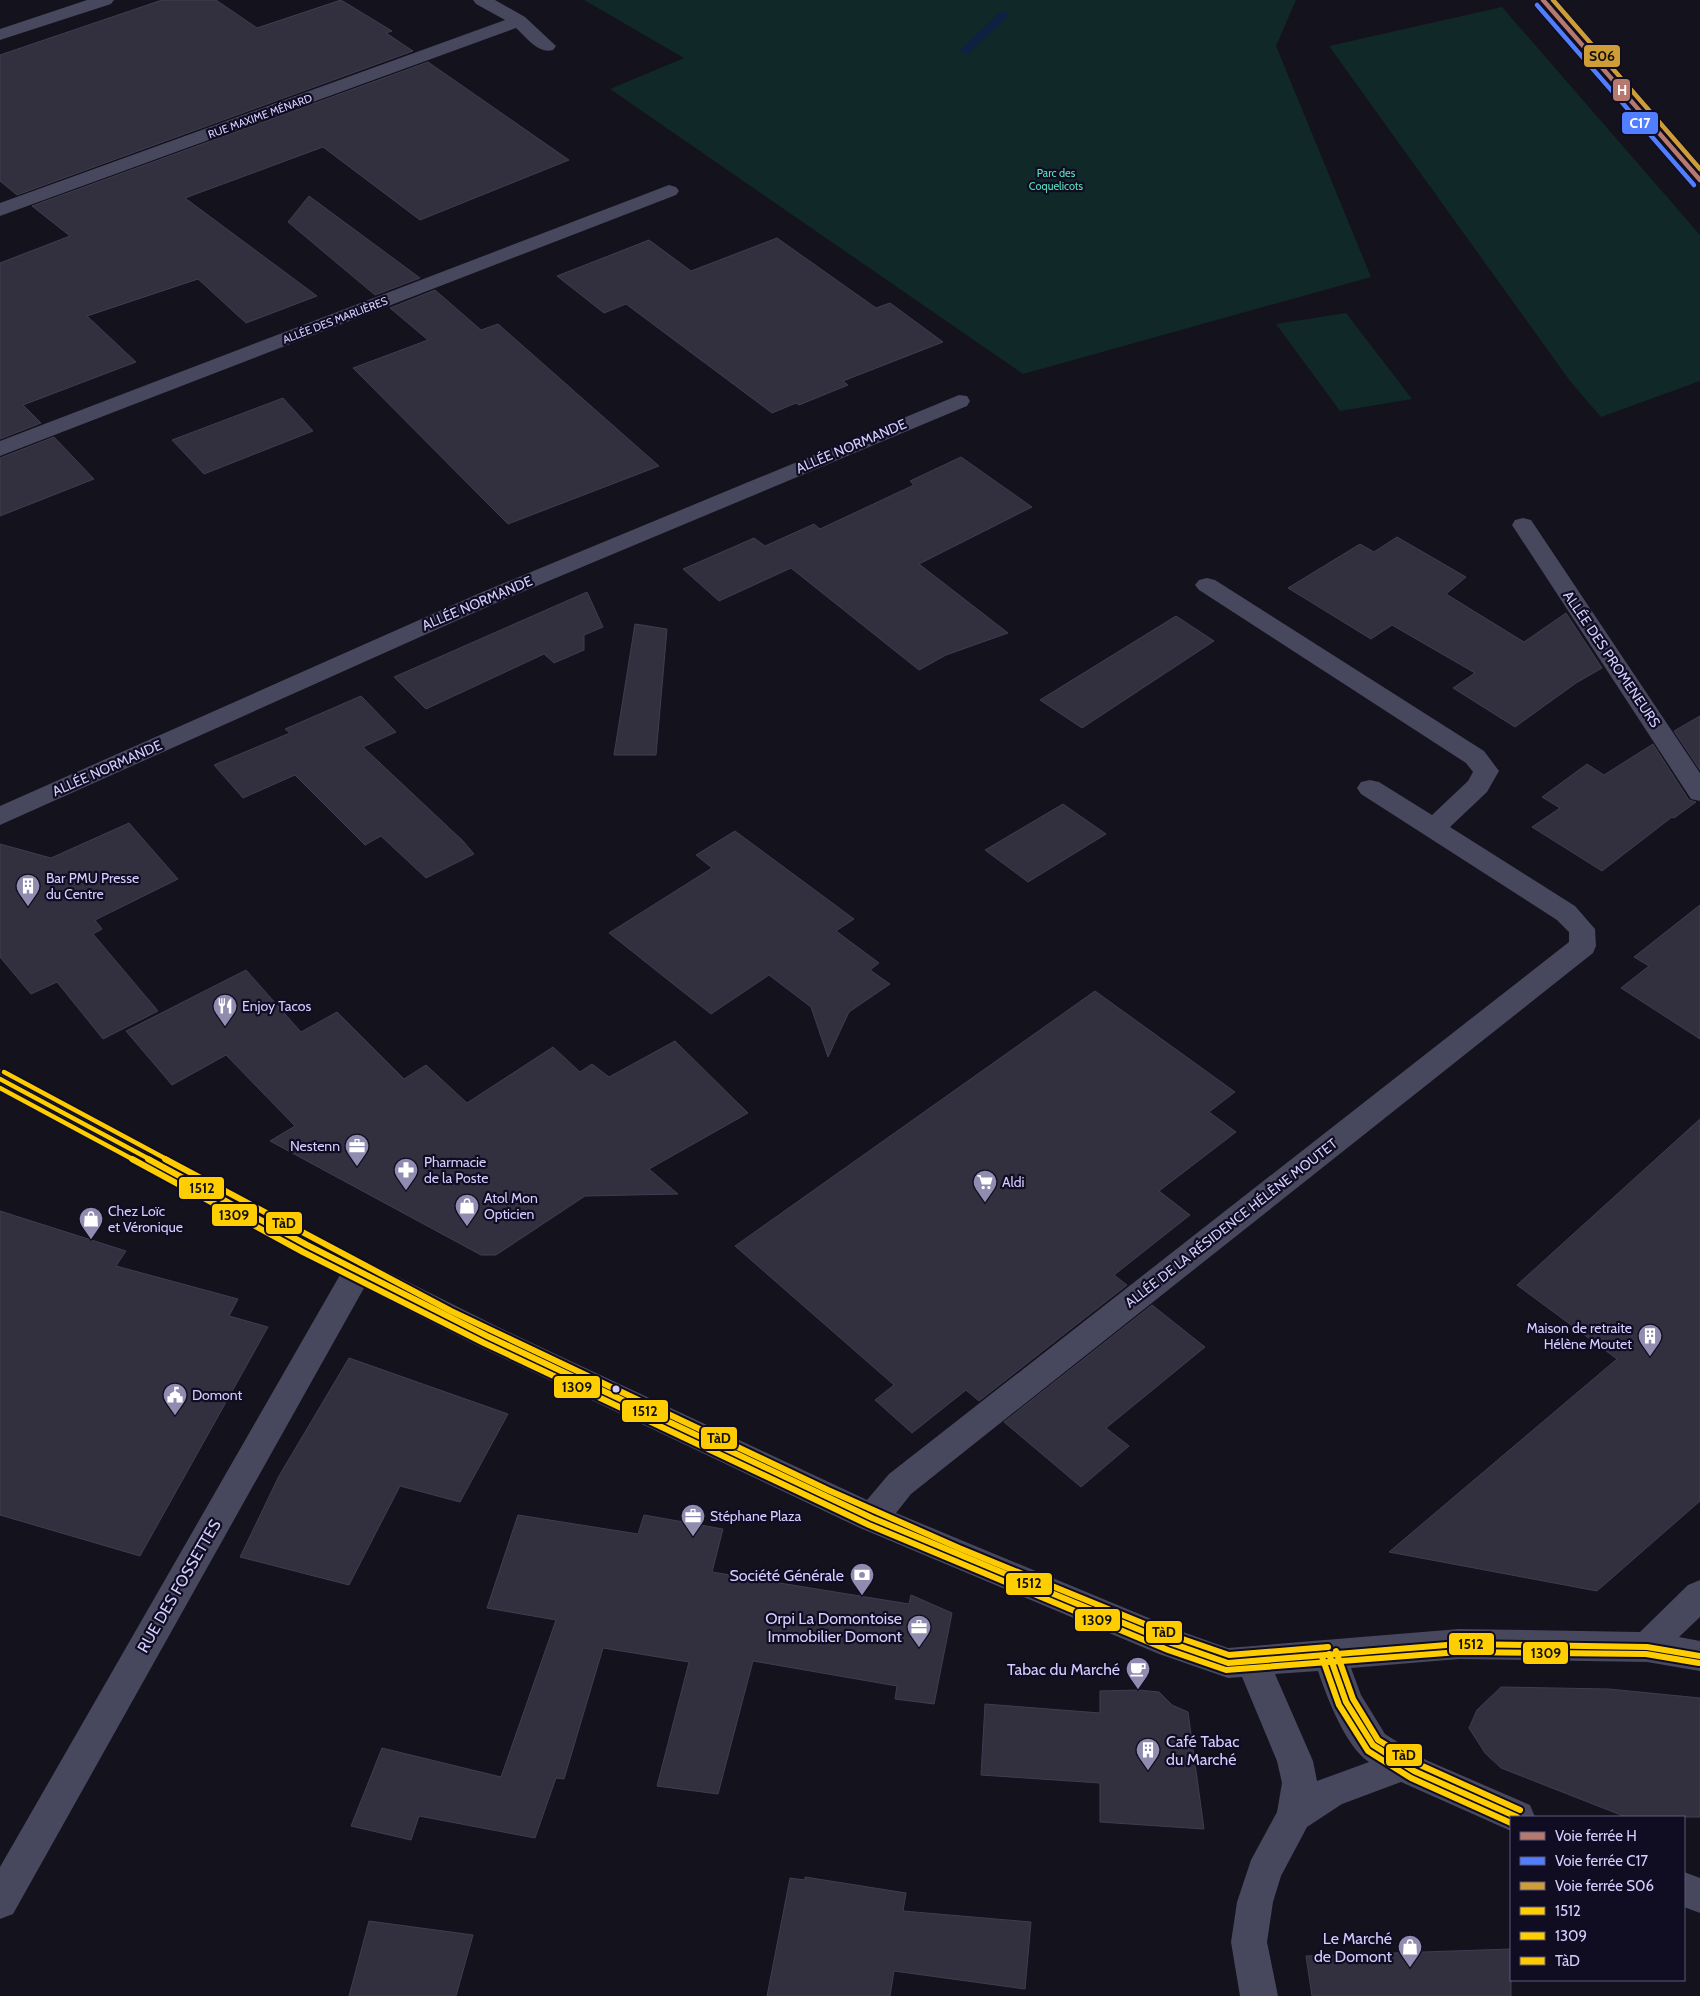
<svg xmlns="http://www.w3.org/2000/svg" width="1700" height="1996" font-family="Cabin,sans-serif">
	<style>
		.green { fill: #112828 }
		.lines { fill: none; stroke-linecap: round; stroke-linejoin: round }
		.stream { fill: #0d2143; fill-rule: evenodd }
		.building { fill: #32303f; stroke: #403c51 }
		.minor { fill: #47475e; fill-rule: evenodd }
		.bus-1-far1-casing { stroke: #100d22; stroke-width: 8 }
		.bus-1-casing { stroke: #100d22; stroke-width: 10 }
		.bus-2-far1-casing { stroke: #100d22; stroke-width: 8 }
		.bus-2-casing { stroke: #100d22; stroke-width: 10 }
		.bus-3-far1-casing { stroke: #100d22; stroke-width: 8 }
		.bus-3-casing { stroke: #100d22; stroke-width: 10 }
		.bus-1-far1 { stroke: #ffce00; stroke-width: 4.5 }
		.bus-1 { stroke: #ffce00; stroke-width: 6 }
		.bus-2-far1 { stroke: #fece00; stroke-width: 4.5 }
		.bus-2 { stroke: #fece00; stroke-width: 6 }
		.bus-3-far1 { stroke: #fecb00; stroke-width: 4.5 }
		.bus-3 { stroke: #fecb00; stroke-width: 6 }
		.rail-1-casing { stroke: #100d22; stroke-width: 7 }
		.rail-2-casing { stroke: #100d22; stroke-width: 7 }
		.rail-3-casing { stroke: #100d22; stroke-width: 7 }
		.rail-1 { stroke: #b5796e; stroke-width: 4.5 }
		.rail-2 { stroke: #507eff; stroke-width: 4.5 }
		.rail-3 { stroke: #cf9d38; stroke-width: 4.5 }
		.bus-dot { fill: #d3ceff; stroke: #100d22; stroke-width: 2 }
		.labels { text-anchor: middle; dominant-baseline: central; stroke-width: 4.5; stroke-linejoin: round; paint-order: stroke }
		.far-street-label { font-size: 11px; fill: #d3ceff; stroke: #100d22 }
		.far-park-label { font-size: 11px; fill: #59e0bc; stroke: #100d22 }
		.street-label { font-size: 14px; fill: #d3ceff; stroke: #100d22 }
		.poi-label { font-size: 14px; fill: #d3ceff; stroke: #100d22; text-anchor: start }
		.near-poi-label { font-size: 16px; fill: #d3ceff; stroke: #100d22; text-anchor: end }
		.near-street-label { font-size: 16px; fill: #d3ceff; stroke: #100d22 }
		.line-badge { stroke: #100d22; stroke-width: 2 }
		.badge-label { font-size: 14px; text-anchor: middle; font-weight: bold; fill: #fff }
		.pale-badge-label { font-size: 14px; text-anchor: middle; font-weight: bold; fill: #111 }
	</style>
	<rect width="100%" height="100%" fill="#14121d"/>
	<g class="green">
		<polygon points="584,0 1296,0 1276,46 1371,277 1023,374 610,89 684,58"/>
		<polygon points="1502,7 1700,235 1700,381 1601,417 1570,381 1329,46"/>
		<polygon points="1346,313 1412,399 1340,411 1276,324"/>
	</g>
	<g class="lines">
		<polygon class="stream" points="1004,11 1009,14 1008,16 969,53 961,53 961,49 1000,12"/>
	</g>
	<g class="building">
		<polygon points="162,0 216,0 257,28 341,0 392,31 386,33 413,51 17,195 0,181 0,55"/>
		<polygon points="428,62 569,160 420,220 323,147 185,198 317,296 246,323 198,279 87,316 136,362 23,405 41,423 0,439 0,263 70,236 32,206"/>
		<polygon points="309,196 420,278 375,295 288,222"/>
		<polygon points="777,238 876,308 890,303 943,342 843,381 848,385 799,405 796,403 772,413 626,304 604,313 557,276 649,240 691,271"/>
		<polygon points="435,290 481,330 498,324 659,466 508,524 353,368 428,340 390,308"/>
		<polygon points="283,398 313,431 204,474 172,440"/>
		<polygon points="54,437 94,479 0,516 0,458"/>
		<polygon points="961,457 1032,507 919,564 1008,633 946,655 919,670 791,568 719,601 683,569 754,538 765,546 814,524 820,529 914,485 910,481"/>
		<polygon points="1397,537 1466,577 1446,594 1524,642 1566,613 1602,668 1576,683 1515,727 1453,688 1475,673 1392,625 1371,639 1288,588 1360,544 1374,552"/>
		<polygon points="587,592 603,627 584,635 584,650 554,663 544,654 426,709 394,677"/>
		<polygon points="1176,616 1214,641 1082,728 1040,700"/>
		<polygon points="635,624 667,629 656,755 614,755"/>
		<polygon points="361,696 396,732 363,747 463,841 474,854 426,878 381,836 365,845 295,775 243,798 214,765 290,733 285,729"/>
		<polygon points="1700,716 1700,770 1674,731"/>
		<polygon points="1653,744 1689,800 1696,802 1674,818 1672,817 1602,871 1532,827 1560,808 1542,797 1587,764 1604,775"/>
		<polygon points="1063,804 1106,834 1028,882 985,850"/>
		<polygon points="129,823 178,879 95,920 102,929 93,934 158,1011 103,1039 57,982 31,994 0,957 0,844 51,858"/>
		<polygon points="735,831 854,919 836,931 879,963 870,970 890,984 849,1012 828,1057 811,1007 769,975 711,1014 609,933 712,868 696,855"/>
		<polygon points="1700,905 1700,1039 1621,988 1649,966 1634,957"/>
		<polygon points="246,970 301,1032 337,1012 404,1079 426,1065 467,1103 553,1047 580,1072 592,1064 609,1077 675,1041 748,1113 649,1169 678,1194 585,1196 496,1255 481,1255 270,1141 295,1126 226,1055 172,1085 126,1031"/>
		<polygon points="1095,991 1235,1092 1209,1112 1236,1132 1159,1191 1190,1215 1114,1275 1127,1285 979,1401 966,1390 912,1433 875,1400 894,1385 735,1246"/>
		<polygon points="1700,1119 1700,1501 1597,1591 1389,1552 1617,1359 1517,1285"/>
		<polygon points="0,1211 126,1251 116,1266 238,1299 229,1316 268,1327 140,1556 0,1515"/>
		<polygon points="1152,1305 1205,1347 1106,1428 1129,1446 1081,1487 1004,1422"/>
		<polygon points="349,1358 508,1414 460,1502 400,1486 349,1585 240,1557 279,1476"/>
		<polygon points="518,1515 638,1534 644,1515 723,1529 712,1572 909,1604 911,1595 952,1613 934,1704 895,1699 897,1686 753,1661 718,1794 657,1786 689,1662 603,1648 564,1779 556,1778 535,1838 419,1816 411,1840 351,1826 382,1748 501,1777 556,1620 487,1608"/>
		<polygon points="1501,1687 1609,1689 1700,1698 1700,1817 1626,1817 1501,1768 1485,1753 1469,1728 1477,1710"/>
		<polygon points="1138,1690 1159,1692 1172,1705 1188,1712 1204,1829 1100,1822 1100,1783 981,1775 985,1704 1100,1713 1100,1691"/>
		<polygon points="805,1877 906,1893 903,1911 1031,1922 1025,1989 894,1971 890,1996 767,1996 790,1878 805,1880"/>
		<polygon points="369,1921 473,1935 456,1996 349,1996"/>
		<polygon points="1511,1949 1511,1996 1312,1996 1306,1956"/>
	</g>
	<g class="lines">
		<g class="minor">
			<polygon points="87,0 114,0 111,4 0,40 0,29"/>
			<path d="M473 0H495L525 17 556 46 553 50C538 54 527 38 516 28L0 216V203L505 20 476 4Z"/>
			<polygon points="669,185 676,187 679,191 676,195 0,456 0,441"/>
			<polygon points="959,395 967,396 970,401 967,406 496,603 0,825 0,806 480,593"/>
			<polygon points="1523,518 1531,520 1700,773 1700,801 1691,799 1512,525 1515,520"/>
			<path d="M1207 578 1215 580 1484 751 1499 771 1487 792 1450 827 1575 906 1595 929 1596 946 1593 953 911 1494 896 1513 1180 1631 1228 1648 1459 1629 1640 1632 1688 1585 1700 1580V1617L1679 1637 1700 1641V1671L1647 1662 1459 1659 1351 1668 1361 1695 1385 1734 1426 1760 1530 1805 1535 1817H1511V1831L1401 1782 1342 1804 1307 1827 1281 1876 1273 1902 1267 1942 1278 1996H1240L1231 1942 1237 1902 1251 1860 1277 1812 1282 1783 1277 1761 1242 1677 1228 1678 1159 1654 860 1528 476 1345 364 1288 13 1914 0 1919V1867L340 1275 0 1092V1069L10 1072 318 1237 498 1327 867 1500 889 1474 1569 942V932L1557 920 1361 794 1357 788 1361 782 1370 780 1379 782 1432 815 1468 781 1473 772 1466 763 1199 590 1195 585 1199 580ZM1318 1671C1327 1697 1345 1746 1369 1762L1317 1781 1313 1761 1275 1674Z"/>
			<polygon points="1684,1872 1700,1878 1700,1913 1684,1907"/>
		</g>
		<defs>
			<polyline id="bus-1-far1" points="0,1079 151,1160"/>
			<g id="bus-1">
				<polyline points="148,1159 307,1245 487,1336 872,1518 1171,1643 1228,1663 1459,1644 1647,1647 1700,1656"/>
				<polyline points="1329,1654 1346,1702 1373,1745 1414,1771 1517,1817"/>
			</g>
			<polyline id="bus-2-far1" points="0,1088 134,1160"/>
			<g id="bus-2">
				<polyline points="132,1159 303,1252 484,1343 869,1525 1168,1650 1226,1670 1459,1652 1646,1654 1699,1663"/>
				<polyline points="1322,1657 1339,1705 1368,1751 1411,1778 1511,1823"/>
			</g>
			<polyline id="bus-3-far1" points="4,1072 168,1160"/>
			<g id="bus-3">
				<polyline points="165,1159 451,1311 828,1490 959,1548 1174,1636 1229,1655 1328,1647"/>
				<polyline points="1336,1651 1353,1699 1378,1740 1418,1764 1520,1810"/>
			</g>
		</defs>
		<use href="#bus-1-far1" class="bus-1-far1-casing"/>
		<use href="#bus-1" class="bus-1-casing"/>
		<use href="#bus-2-far1" class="bus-2-far1-casing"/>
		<use href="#bus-2" class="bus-2-casing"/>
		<use href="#bus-3-far1" class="bus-3-far1-casing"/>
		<use href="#bus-3" class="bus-3-casing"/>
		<use href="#bus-1-far1" class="bus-1-far1"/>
		<use href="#bus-1" class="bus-1"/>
		<use href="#bus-2-far1" class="bus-2-far1"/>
		<use href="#bus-2" class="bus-2"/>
		<use href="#bus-3-far1" class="bus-3-far1"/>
		<use href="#bus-3" class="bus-3"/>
		<defs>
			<polyline id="rail-1" points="1543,0 1700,180"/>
			<polyline id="rail-2" points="1537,5 1694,185"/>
			<polyline id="rail-3" points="1553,0 1700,169"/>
		</defs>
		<use href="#rail-1" class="rail-1-casing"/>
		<use href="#rail-2" class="rail-2-casing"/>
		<use href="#rail-3" class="rail-3-casing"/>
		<use href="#rail-1" class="rail-1"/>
		<use href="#rail-2" class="rail-2"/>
		<use href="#rail-3" class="rail-3"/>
	</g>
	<defs>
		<symbol id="building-pin" viewBox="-11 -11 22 30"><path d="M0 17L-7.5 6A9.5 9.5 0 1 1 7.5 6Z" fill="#908cb0" stroke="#100d22"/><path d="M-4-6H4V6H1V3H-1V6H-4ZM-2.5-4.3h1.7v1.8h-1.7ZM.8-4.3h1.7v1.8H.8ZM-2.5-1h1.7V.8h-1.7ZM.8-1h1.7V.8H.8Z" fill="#fff"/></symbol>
		<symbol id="restaurant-pin" viewBox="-11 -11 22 30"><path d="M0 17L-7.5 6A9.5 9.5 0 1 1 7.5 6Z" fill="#908cb0" stroke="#100d22"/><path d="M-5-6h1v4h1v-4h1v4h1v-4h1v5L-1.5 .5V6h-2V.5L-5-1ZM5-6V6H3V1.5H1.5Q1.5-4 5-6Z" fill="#fff"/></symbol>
		<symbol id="office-pin" viewBox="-11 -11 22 30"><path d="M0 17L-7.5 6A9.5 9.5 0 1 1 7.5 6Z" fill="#908cb0" stroke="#100d22"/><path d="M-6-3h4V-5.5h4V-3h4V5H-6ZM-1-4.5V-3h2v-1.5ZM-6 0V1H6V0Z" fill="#fff"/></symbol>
		<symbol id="pharmacy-pin" viewBox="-11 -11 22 30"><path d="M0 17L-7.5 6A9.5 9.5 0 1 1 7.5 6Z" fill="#908cb0" stroke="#100d22"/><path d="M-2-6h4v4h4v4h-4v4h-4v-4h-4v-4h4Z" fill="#fff"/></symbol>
		<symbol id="supermarket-pin" viewBox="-11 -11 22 30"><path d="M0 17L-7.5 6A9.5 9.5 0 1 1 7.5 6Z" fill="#908cb0" stroke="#100d22"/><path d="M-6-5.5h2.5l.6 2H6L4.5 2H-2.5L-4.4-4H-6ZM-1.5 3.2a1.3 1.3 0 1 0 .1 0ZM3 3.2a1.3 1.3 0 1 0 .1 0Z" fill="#fff"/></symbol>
		<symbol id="shop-pin" viewBox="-11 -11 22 30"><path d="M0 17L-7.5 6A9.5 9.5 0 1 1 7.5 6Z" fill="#908cb0" stroke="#100d22"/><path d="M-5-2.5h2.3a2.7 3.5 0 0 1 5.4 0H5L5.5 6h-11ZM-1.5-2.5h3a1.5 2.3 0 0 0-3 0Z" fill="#fff"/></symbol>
		<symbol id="civic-pin" viewBox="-11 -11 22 30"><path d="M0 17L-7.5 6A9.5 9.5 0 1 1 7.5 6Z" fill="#908cb0" stroke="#100d22"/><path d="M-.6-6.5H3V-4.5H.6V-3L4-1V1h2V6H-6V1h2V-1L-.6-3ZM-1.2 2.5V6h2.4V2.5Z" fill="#fff"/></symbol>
		<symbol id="bank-pin" viewBox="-11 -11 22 30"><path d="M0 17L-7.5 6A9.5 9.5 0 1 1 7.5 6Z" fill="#908cb0" stroke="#100d22"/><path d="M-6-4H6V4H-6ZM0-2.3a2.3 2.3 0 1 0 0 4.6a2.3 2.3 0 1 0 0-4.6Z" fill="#fff"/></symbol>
		<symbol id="cafe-pin" viewBox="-11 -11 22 30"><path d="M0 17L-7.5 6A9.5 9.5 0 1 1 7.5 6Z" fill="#908cb0" stroke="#100d22"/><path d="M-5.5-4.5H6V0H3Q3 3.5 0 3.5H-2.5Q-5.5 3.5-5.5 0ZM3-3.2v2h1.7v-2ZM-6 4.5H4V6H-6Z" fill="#fff"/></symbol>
	</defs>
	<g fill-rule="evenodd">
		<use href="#building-pin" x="14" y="872" width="28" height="38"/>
		<use href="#restaurant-pin" x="211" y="992" width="28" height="38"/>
		<use href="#office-pin" x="343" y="1132" width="28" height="38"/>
		<use href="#pharmacy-pin" x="392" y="1156" width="28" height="38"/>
		<use href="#supermarket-pin" x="971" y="1168" width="28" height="38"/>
		<use href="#shop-pin" x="453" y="1192" width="28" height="38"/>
		<use href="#shop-pin" x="77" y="1205" width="28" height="38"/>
		<use href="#building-pin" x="1636" y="1322" width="28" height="38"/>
		<use href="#civic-pin" x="161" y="1381" width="28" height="38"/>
		<use href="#office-pin" x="679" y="1502" width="28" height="38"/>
		<use href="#bank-pin" x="848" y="1561" width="28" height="38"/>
		<use href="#office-pin" x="905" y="1613" width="28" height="38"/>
		<use href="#cafe-pin" x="1124" y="1655" width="28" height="38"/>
		<use href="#building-pin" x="1134" y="1736" width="28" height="38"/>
		<use href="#shop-pin" x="1396" y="1933" width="28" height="38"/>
	</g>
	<circle class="bus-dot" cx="616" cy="1389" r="4.5"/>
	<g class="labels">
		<g class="far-street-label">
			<text transform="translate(260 116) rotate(-20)">RUE MAXIME MÉNARD</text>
			<text transform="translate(335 320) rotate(-21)">ALLÉE DES MARLIÈRES</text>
		</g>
		<g class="far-park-label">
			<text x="1056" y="173">Parc des<tspan x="1056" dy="13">Coquelicots</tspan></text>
		</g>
		<g class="street-label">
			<text transform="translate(851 446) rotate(-23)">ALLÉE NORMANDE</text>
			<text transform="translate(477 603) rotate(-23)">ALLÉE NORMANDE</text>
			<text transform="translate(1612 659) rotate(56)">ALLÉE DES PROMENEURS</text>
			<text transform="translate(107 768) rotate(-24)">ALLÉE NORMANDE</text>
			<text transform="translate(1231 1223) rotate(-38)">ALLÉE DE LA RÉSIDENCE HÉLÈNE MOUTET</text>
		</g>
		<g class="poi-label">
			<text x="46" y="878">Bar PMU Presse<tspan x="46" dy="16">du Centre</tspan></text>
			<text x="242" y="1006">Enjoy Tacos</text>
			<text x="340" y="1146" text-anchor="end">Nestenn</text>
			<text x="424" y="1162">Pharmacie<tspan x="424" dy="16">de la Poste</tspan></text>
			<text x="1002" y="1182">Aldi</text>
			<text x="484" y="1198">Atol Mon<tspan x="484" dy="16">Opticien</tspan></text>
			<text x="108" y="1211">Chez Loïc<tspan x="108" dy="16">et Véronique</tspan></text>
			<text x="1632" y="1328" text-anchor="end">Maison de retraite<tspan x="1632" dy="16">Hélène Moutet</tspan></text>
			<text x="192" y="1395">Domont</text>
			<text x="710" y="1516">Stéphane Plaza</text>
		</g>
		<g class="near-poi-label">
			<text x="844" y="1575">Société Générale</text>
			<text x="902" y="1618">Orpi La Domontoise<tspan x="902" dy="18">Immobilier Domont</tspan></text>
			<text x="1120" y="1669">Tabac du Marché</text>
			<text x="1166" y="1741" text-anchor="start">Café Tabac<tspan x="1166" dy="18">du Marché</tspan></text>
			<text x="1392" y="1938">Le Marché<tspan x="1392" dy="18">de Domont</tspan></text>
		</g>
		<g class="near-street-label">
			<text transform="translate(179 1586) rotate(-60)">RUE DES FOSSETTES</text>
		</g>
	</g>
	<g class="line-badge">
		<rect x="1583" y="44" width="38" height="24" rx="5" fill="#cf9d38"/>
		<rect x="1612" y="78" width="19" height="24" rx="5" fill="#b5796e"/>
		<rect x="1621" y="111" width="38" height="24" rx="5" fill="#507eff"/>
		<rect x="178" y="1176" width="47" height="24" rx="5" fill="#ffce00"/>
		<rect x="211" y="1203" width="47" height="24" rx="5" fill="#fece00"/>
		<rect x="265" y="1211" width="38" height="24" rx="5" fill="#fecb00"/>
		<rect x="553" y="1375" width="48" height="24" rx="5" fill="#fece00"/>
		<rect x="621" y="1399" width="48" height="24" rx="5" fill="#ffce00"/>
		<rect x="700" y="1426" width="38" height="24" rx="5" fill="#fecb00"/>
		<rect x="1005" y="1572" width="48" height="24" rx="5" fill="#ffce00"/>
		<rect x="1074" y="1608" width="47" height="24" rx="5" fill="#fece00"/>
		<rect x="1145" y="1620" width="38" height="24" rx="5" fill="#fecb00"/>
		<rect x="1448" y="1632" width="47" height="24" rx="5" fill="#ffce00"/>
		<rect x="1522" y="1641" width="47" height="24" rx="5" fill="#fece00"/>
		<rect x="1385" y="1743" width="38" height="24" rx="5" fill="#fecb00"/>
	</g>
	<g class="badge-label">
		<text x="1622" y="95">H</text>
		<text x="1640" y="128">C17</text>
	</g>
	<g class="pale-badge-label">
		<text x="1602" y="61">S06</text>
		<text x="202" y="1193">1512</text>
		<text x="234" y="1220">1309</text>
		<text x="284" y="1228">TàD</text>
		<text x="577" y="1392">1309</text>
		<text x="645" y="1416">1512</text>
		<text x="719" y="1443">TàD</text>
		<text x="1029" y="1588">1512</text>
		<text x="1097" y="1625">1309</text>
		<text x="1164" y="1637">TàD</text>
		<text x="1471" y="1649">1512</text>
		<text x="1546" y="1658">1309</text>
		<text x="1404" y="1760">TàD</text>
	</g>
	<rect x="1510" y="1816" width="175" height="165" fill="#100d22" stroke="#5e5a7a"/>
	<rect x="1520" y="1832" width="25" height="8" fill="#b5796e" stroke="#5e5a7a"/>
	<text x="1555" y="1841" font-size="15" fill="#d3ceff">Voie ferrée H</text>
	<rect x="1520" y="1857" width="25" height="8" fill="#507eff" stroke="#5e5a7a"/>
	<text x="1555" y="1866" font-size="15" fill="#d3ceff">Voie ferrée C17</text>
	<rect x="1520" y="1882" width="25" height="8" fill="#cf9d38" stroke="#5e5a7a"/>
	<text x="1555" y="1891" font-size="15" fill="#d3ceff">Voie ferrée S06</text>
	<rect x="1520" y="1907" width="25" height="8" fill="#ffce00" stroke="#5e5a7a"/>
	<text x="1555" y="1916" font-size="15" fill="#d3ceff">1512</text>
	<rect x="1520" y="1932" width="25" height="8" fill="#fece00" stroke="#5e5a7a"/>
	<text x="1555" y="1941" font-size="15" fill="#d3ceff">1309</text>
	<rect x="1520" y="1957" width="25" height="8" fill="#fecb00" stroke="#5e5a7a"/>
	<text x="1555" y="1966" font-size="15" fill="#d3ceff">TàD</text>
</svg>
